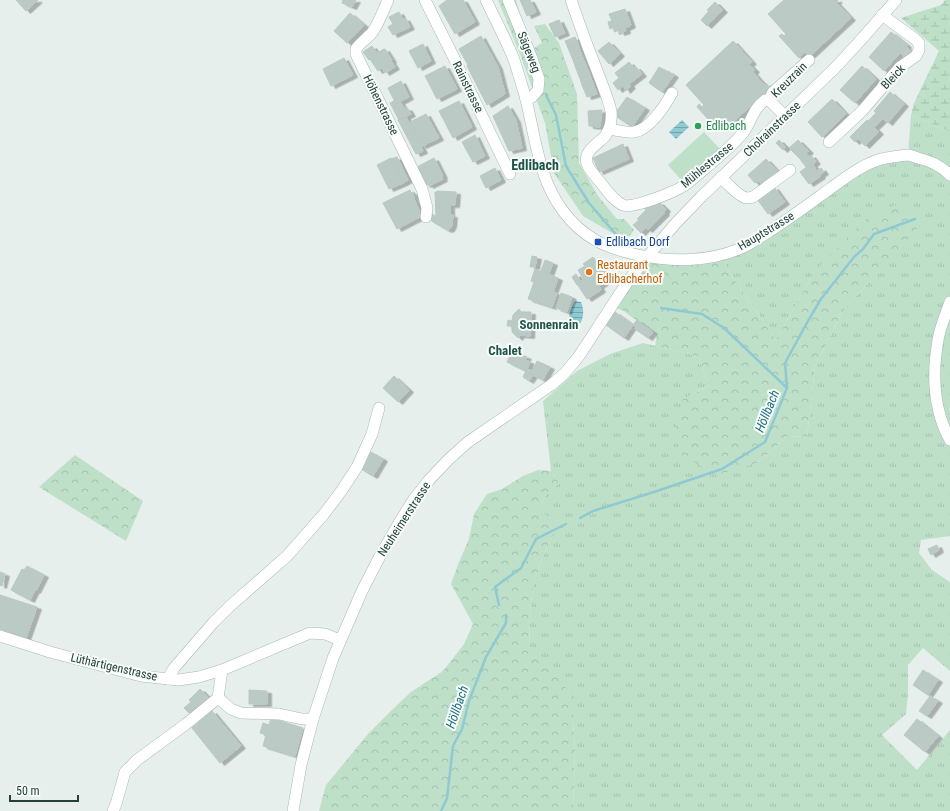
<svg xmlns="http://www.w3.org/2000/svg" width="950" height="811" font-family="'Roboto Condensed',sans-serif">
	<style>
		.grass { fill: url(#grass-tufts) }
		.forest { fill: url(#forest-crowns) }
		.wetland { fill: url(#wetland-marsh) }
		.pitch { fill: #bfe0c8 }
		.water { fill: url(#water-rules) }
		.lines { fill: none; stroke-linecap: round; stroke-linejoin: round }
		.stream { stroke: #8ec9d4; stroke-width: 2.5 }
		.building { fill: #bbcac4; stroke: #b8c9c2; filter: url(#shadow) }
		.minor-casing { stroke: #a8b8b2; stroke-width: 12 }
		.minor { stroke: #fff; stroke-width: 11 }
		.leisure-dot { fill: #2e9e5b; stroke: #f7fbf9; stroke-width: 1.5 }
		.transit-dot { fill: #1a4fb4; stroke: #f7fbf9; stroke-width: 1.5 }
		.food-dot { fill: #e8710a; stroke: #f7fbf9; stroke-width: 1.5 }
		.labels { text-anchor: middle; dominant-baseline: central; stroke-width: 4; stroke-linejoin: round; paint-order: stroke }
		.street-label { font-size: 12px; fill: #24423a; stroke: #f7fbf9 }
		.leisure-label { font-size: 12px; fill: #27864d; stroke: #f7fbf9; text-anchor: start }
		.transit-label { font-size: 12px; fill: #164399; stroke: #f7fbf9; text-anchor: start }
		.food-label { font-size: 12px; fill: #c56008; stroke: #f7fbf9; text-anchor: start }
		.neighbourhood-label { font-size: 13px; font-weight: bold; fill: #1f5548; stroke: #f7fbf9 }
		.water-label { font-size: 13px; font-style: italic; fill: #1c6f80; stroke: #f7fbf9 }
		.quarter-label { font-size: 14px; font-weight: bold; fill: #1f5548; stroke: #f7fbf9 }
	</style>
	<defs>
		<pattern id="grass-tufts" width="24" height="20" patternUnits="userSpaceOnUse"><rect width="24" height="20" fill="#bfe0c8"/><path d="M3 7l-1-3M5 7V3M7 7l1-3M15 17l-1-3M17 17v-4M19 17l1-3" fill="none" stroke="#a4c1ad"/></pattern>
		<pattern id="forest-crowns" width="20" height="18" patternUnits="userSpaceOnUse"><rect width="20" height="18" fill="#bfe0c8"/><path d="M2 6a3 3 0 1 1 6 0M12 15a3 3 0 1 1 6 0" fill="none" stroke="#a4c1ad"/></pattern>
		<pattern id="wetland-marsh" width="20" height="14" patternUnits="userSpaceOnUse"><rect width="20" height="14" fill="#bfe0c8"/><path d="M1 5h8M5 5V1M11 12h8M15 12V8" fill="none" stroke="#a4c1ad"/></pattern>
		<pattern id="water-rules" width="6" height="5" patternUnits="userSpaceOnUse"><rect width="6" height="5" fill="#8ec9d4"/><path d="M0 2.5h6" fill="none" stroke="#74a5ad"/></pattern>
		<filter id="shadow"><feDropShadow dx="4.5" dy="2.5" stdDeviation="0" flood-color="#0004"/></filter>
	</defs>
	<rect width="100%" height="100%" fill="#e6efeb"/>
	<path class="grass" d="M911 115 950 132V536L921 540 919 553 932 570 950 582V671L923 648 908 665V694L906 714 882 735 917 770 950 730V811H573L575 750 573 721 530 647 529 621 533 586 542 559 553 535 564 522 555 520 546 516C544 514 542 510 542 507 541 496 552 489 559 483L551 471 543 401 577 371 610 354 643 343 698 356 709 386 683 399 759 462 788 436 807 437 815 367 842 312 923 221 814 272 776 340 727 269 726 253 848 175 908 155Z"/>
	<g class="forest">
		<polygon points="498,0 516,0 531,50 542,43 534,26 545,24 559,43 577,94 579,163 598,196 617,219 624,219 634,230 630,236 619,237 583,216 554,173 545,123 520,54"/>
		<polygon points="895,205 923,222 842,312 815,367 807,437 788,436 759,462 717,475 678,453 675,427 683,399 709,386 698,356 655,346 657,335 622,310 611,306 647,257 726,253 727,269 776,340 814,272 866,219"/>
		<polygon points="75,455 143,501 126,541 39,487"/>
		<path d="M538 470 551 471 559 483C552 489 541 496 542 507 542 510 544 514 546 516L555 520 564 522 565 528 553 535 542 559 533 586 529 621 530 647 574 697 573 721 575 750 573 811H319L324 792 326 785 368 734 394 708 411 692 443 671 464 644 473 624 451 584 459 562 469 539 474 514 487 494 502 489 523 476Z"/>
	</g>
	<polygon class="wetland" points="945,0 950,0 950,132 911,115 914,103 939,51 901,18 941,5"/>
	<polygon class="pitch" points="704,132 720,149 683,182 668,165"/>
	<g class="water">
		<polygon points="682,120 689,127 676,139 669,132"/>
		<path d="M576 301 581 302C585 311 584 323 575 328 569 321 568 317 571 309 573 305 573 303 576 301Z"/>
	</g>
	<g class="lines">
		<g class="stream">
			<polyline points="546,95 556,115 566,166 589,203 619,238"/>
			<polyline points="787,388 785,363 808,321 821,299 854,257 863,249 874,234 915,219"/>
			<polyline points="580,518 593,511 654,492 722,469 765,442 787,388 724,328 702,314 661,308"/>
			<polyline points="499,605 495,587 521,568 536,539 566,524"/>
			<polyline points="441,811 447,798 453,746 462,729 469,701 486,657 506,623 506,615"/>
		</g>
	</g>
	<g class="building">
		<polygon points="16,0 38,0 26,11"/>
		<polygon points="343,0 356,0 352,7 342,3"/>
		<polygon points="447,0 463,0 475,22 455,34 439,6"/>
		<polygon points="520,0 530,0 536,12 527,16"/>
		<polygon points="784,0 838,0 836,2 851,18 811,55 807,55 804,52 799,58 779,36 782,34 784,36 786,34 768,14"/>
		<polygon points="715,2 723,10 707,26 701,20 709,11 707,10"/>
		<polygon points="625,9 631,25 630,26 625,28 626,31 620,33 619,30 615,32 614,27 610,29 608,22 612,21 609,14"/>
		<polygon points="399,12 404,21 404,19 405,18 410,27 393,35 388,27 393,24 389,17"/>
		<polygon points="350,13 364,25 347,43 334,31"/>
		<polygon points="559,20 565,33 555,37 549,24"/>
		<polygon points="891,32 907,45 906,47 912,52 906,58 900,53 884,71 869,57"/>
		<polygon points="481,36 498,67 505,94 487,105 467,66 468,65 459,49"/>
		<polygon points="575,37 578,44 568,48 565,41"/>
		<polygon points="733,41 752,62 749,64 755,70 753,72 764,85 766,83 770,88 729,126 725,126 722,123 716,128 697,107 699,104 702,107 704,105 686,85"/>
		<polygon points="609,42 620,54 609,64 598,51"/>
		<polygon points="423,44 431,61 418,68 409,51"/>
		<polygon points="578,44 582,56 573,60 568,48"/>
		<polygon points="372,46 377,53 384,49 385,49 392,60 391,61 395,67 385,73 382,68 378,71 370,59 369,60 363,52"/>
		<polygon points="582,56 585,63 575,66 573,60"/>
		<polygon points="344,58 353,75 331,86 323,69"/>
		<polygon points="629,62 634,68 636,67 642,74 629,84 631,86 626,91 623,86 618,90 613,83 619,78 615,73"/>
		<polygon points="585,63 590,75 580,79 575,66"/>
		<polygon points="445,66 457,89 437,99 425,76"/>
		<polygon points="862,66 876,79 855,103 840,90"/>
		<polygon points="659,67 668,72 668,71 674,75 662,92 649,83"/>
		<polygon points="590,75 592,81 582,85 580,79"/>
		<polygon points="401,81 409,97 396,104 388,88"/>
		<polygon points="592,81 597,94 587,97 582,85"/>
		<polygon points="890,92 904,104 888,123 874,111"/>
		<polygon points="627,97 645,108 632,127 614,115"/>
		<polygon points="832,99 846,114 822,137 808,122"/>
		<polygon points="394,101 396,104 400,102 404,108 408,109 411,114 399,120 390,103"/>
		<polygon points="459,101 472,127 453,138 439,111"/>
		<polygon points="508,106 516,120 522,148 509,151 493,116"/>
		<polygon points="602,110 600,127 589,126 588,111"/>
		<polygon points="876,113 883,119 874,128 868,121"/>
		<polygon points="426,114 439,138 422,146 410,122"/>
		<polygon points="406,117 412,128 413,128 417,136 416,137 423,151 416,154 398,120"/>
		<polygon points="867,120 879,132 865,146 858,139 855,142 850,137"/>
		<polygon points="475,135 485,156 473,162 462,142"/>
		<polygon points="779,140 786,147 783,150 776,143"/>
		<polygon points="798,140 809,151 800,159 789,148"/>
		<polygon points="623,144 629,159 599,172 593,158"/>
		<polygon points="806,153 809,157 811,155 816,162 806,167 800,159"/>
		<polygon points="397,157 408,180 403,183 391,159"/>
		<polygon points="391,158 403,183 389,189 377,165"/>
		<polygon points="434,158 443,176 442,176 443,179 429,186 428,184 426,185 417,167"/>
		<polygon points="766,159 777,171 762,185 758,181 755,183 748,175"/>
		<polygon points="812,163 817,171 821,168 824,172 820,175 821,176 809,184 800,172"/>
		<polygon points="495,168 501,180 486,188 480,176"/>
		<polygon points="774,187 785,202 768,214 757,199"/>
		<polygon points="410,190 411,193 413,192 414,199 419,210 420,217 397,229 383,203"/>
		<polygon points="437,191 456,192 455,205 450,205 450,215 453,215 452,225 450,229 448,230 445,229 430,220 431,213 436,217 435,192 437,192"/>
		<polygon points="656,202 657,204 659,202 666,209 664,212 665,213 648,230 646,228 641,233 633,225 639,220 637,219 646,210 644,208 649,206 650,208"/>
		<polygon points="532,256 537,257 535,267 530,267"/>
		<polygon points="593,257 609,279 599,286 601,290 587,299 577,284 584,280 578,270 585,266 583,264"/>
		<polygon points="545,260 553,263 549,274 541,271"/>
		<polygon points="535,269 558,278 553,292 557,293 552,307 528,299 534,282 531,281"/>
		<polygon points="576,274 581,282 577,285 572,277"/>
		<polygon points="561,293 572,297 567,312 556,308"/>
		<polygon points="519,309 521,312 531,312 530,336 520,335 518,338 512,332 512,326 507,326 508,320 512,321 513,315"/>
		<polygon points="615,312 633,325 624,338 606,325"/>
		<polygon points="637,320 653,332 648,338 635,329 636,327 633,325"/>
		<polygon points="512,351 527,357 525,360 530,362 526,371 507,362"/>
		<polygon points="537,361 550,367 543,380 531,374"/>
		<polygon points="527,369 532,371 531,374 533,375 529,381 523,377"/>
		<polygon points="394,376 409,390 398,402 383,388"/>
		<polygon points="371,452 383,459 373,476 361,469"/>
		<polygon points="937,545 939,550 931,555 928,549"/>
		<polygon points="27,566 44,575 36,591 35,590 30,600 11,590 22,569 24,570"/>
		<polygon points="0,572 5,574 2,586 0,585"/>
		<polygon points="0,595 37,607 26,638 0,629"/>
		<polygon points="923,670 938,680 928,695 913,685"/>
		<polygon points="200,689 209,698 198,709 196,707 189,713 184,708 191,702 189,700"/>
		<polygon points="249,690 267,691 267,704 249,704"/>
		<polygon points="930,696 938,701 927,716 919,711"/>
		<polygon points="212,711 241,746 220,763 192,728"/>
		<polygon points="271,718 303,728 295,756 263,746 266,735 260,733 263,723 269,725"/>
		<polygon points="917,719 938,736 925,752 904,735"/>
	</g>
	<g class="lines">
		<defs>
			<g id="minor">
				<path d="M388 0C384 9 377 28 370 35 365 40 360 43 356 49V54L422 189 427 208 426 217"/>
				<polyline points="425,0 454,58 510,174"/>
				<path d="M486 0C495 19 505 38 513 57 517 68 520 80 524 92 535 131 537 177 563 211 583 238 606 248 638 255 671 262 708 262 739 249 749 245 757 239 765 234 788 220 809 204 831 188 846 177 867 161 886 158 892 157 903 155 909 155 912 156 915 157 918 158 931 161 941 166 950 175"/>
				<polyline points="508,0 531,56 539,79 538,90 532,97 526,99"/>
				<path d="M571 0C579 23 587 46 596 68 601 82 608 97 611 111 612 119 610 128 606 135 599 144 583 150 587 164 590 171 597 178 601 183 607 191 614 201 623 205 633 209 678 191 688 183 705 168 728 151 743 133 752 121 752 110 765 100H769L785 116"/>
				<polyline points="769,100 773,92 809,60"/>
				<path d="M609 129C615 130 628 133 634 132 649 130 665 106 672 93"/>
				<polyline points="829,142 862,111 900,67 916,56 919,50 919,43 915,39 882,15"/>
				<path d="M721 177C726 183 739 196 746 198 749 198 750 198 753 197L790 170"/>
				<path d="M950 302C946 314 940 327 938 340 932 374 933 409 950 440"/>
				<polyline points="0,636 50,652 141,676 178,680 199,677 222,670 310,633 325,634 340,640"/>
				<polyline points="168,679 174,668 213,623 230,606 287,556 324,514 342,490 357,467 372,434 379,408"/>
				<polyline points="218,698 231,709 241,713 279,714 302,719 313,719"/>
				<polyline points="113,811 116,804 125,772 137,760 186,724 218,698 222,670"/>
				<polyline points="293,811 301,765 313,719 333,658 362,591 380,556 399,523 414,499 430,479 449,459 468,442 551,385 565,373 579,356 628,281 647,257 676,223 701,197 835,68 859,42 896,0"/>
			</g>
		</defs>
		<use href="#minor" class="minor-casing"/>
		<use href="#minor" class="minor"/>
	</g>
	<circle class="leisure-dot" cx="698" cy="126" r="4"/>
	<rect class="transit-dot" x="594" y="238" width="8" height="8" rx="2"/>
	<circle class="food-dot" cx="589" cy="272" r="4"/>
	<g class="labels">
		<g class="street-label">
			<text transform="translate(529 52) rotate(68)">Sägeweg</text>
			<text transform="translate(893 77) rotate(-46)">Bleick</text>
			<text transform="translate(789 80) rotate(-45)">Kreuzrain</text>
			<text transform="translate(468 87) rotate(64)">Rainstrasse</text>
			<text transform="translate(381 105) rotate(64)">Höhenstrasse</text>
			<text transform="translate(772 129) rotate(-44)">Cholrainstrasse</text>
			<text transform="translate(707 165) rotate(-40)">Mühlestrasse</text>
			<text transform="translate(766 231) rotate(-31)">Hauptstrasse</text>
			<text transform="translate(404 519) rotate(-57)">Neuheimerstrasse</text>
			<text transform="translate(114 667) rotate(13)">Lüthärtigenstrasse</text>
		</g>
		<g class="leisure-label">
			<text x="706" y="126">Edlibach</text>
		</g>
		<g class="transit-label">
			<text x="606" y="242">Edlibach Dorf</text>
		</g>
		<g class="food-label">
			<text x="597" y="265">Restaurant<tspan x="597" dy="14">Edlibacherhof</tspan></text>
		</g>
		<g class="neighbourhood-label">
			<text x="549" y="324">Sonnenrain</text>
			<text x="505" y="350">Chalet</text>
		</g>
		<g class="water-label">
			<text transform="translate(767 411) rotate(-68)">Höllbach</text>
			<text transform="translate(457 707) rotate(-71)">Höllbach</text>
		</g>
		<g class="quarter-label">
			<text x="535" y="165">Edlibach</text>
		</g>
	</g>
	<path d="M10 795v6h68v-6" fill="none" stroke="#24423a" stroke-width="2"/>
	<text x="16" y="795" font-size="12" fill="#24423a" stroke="#f7fbf9" stroke-width="3" paint-order="stroke">50 m</text>
</svg>
